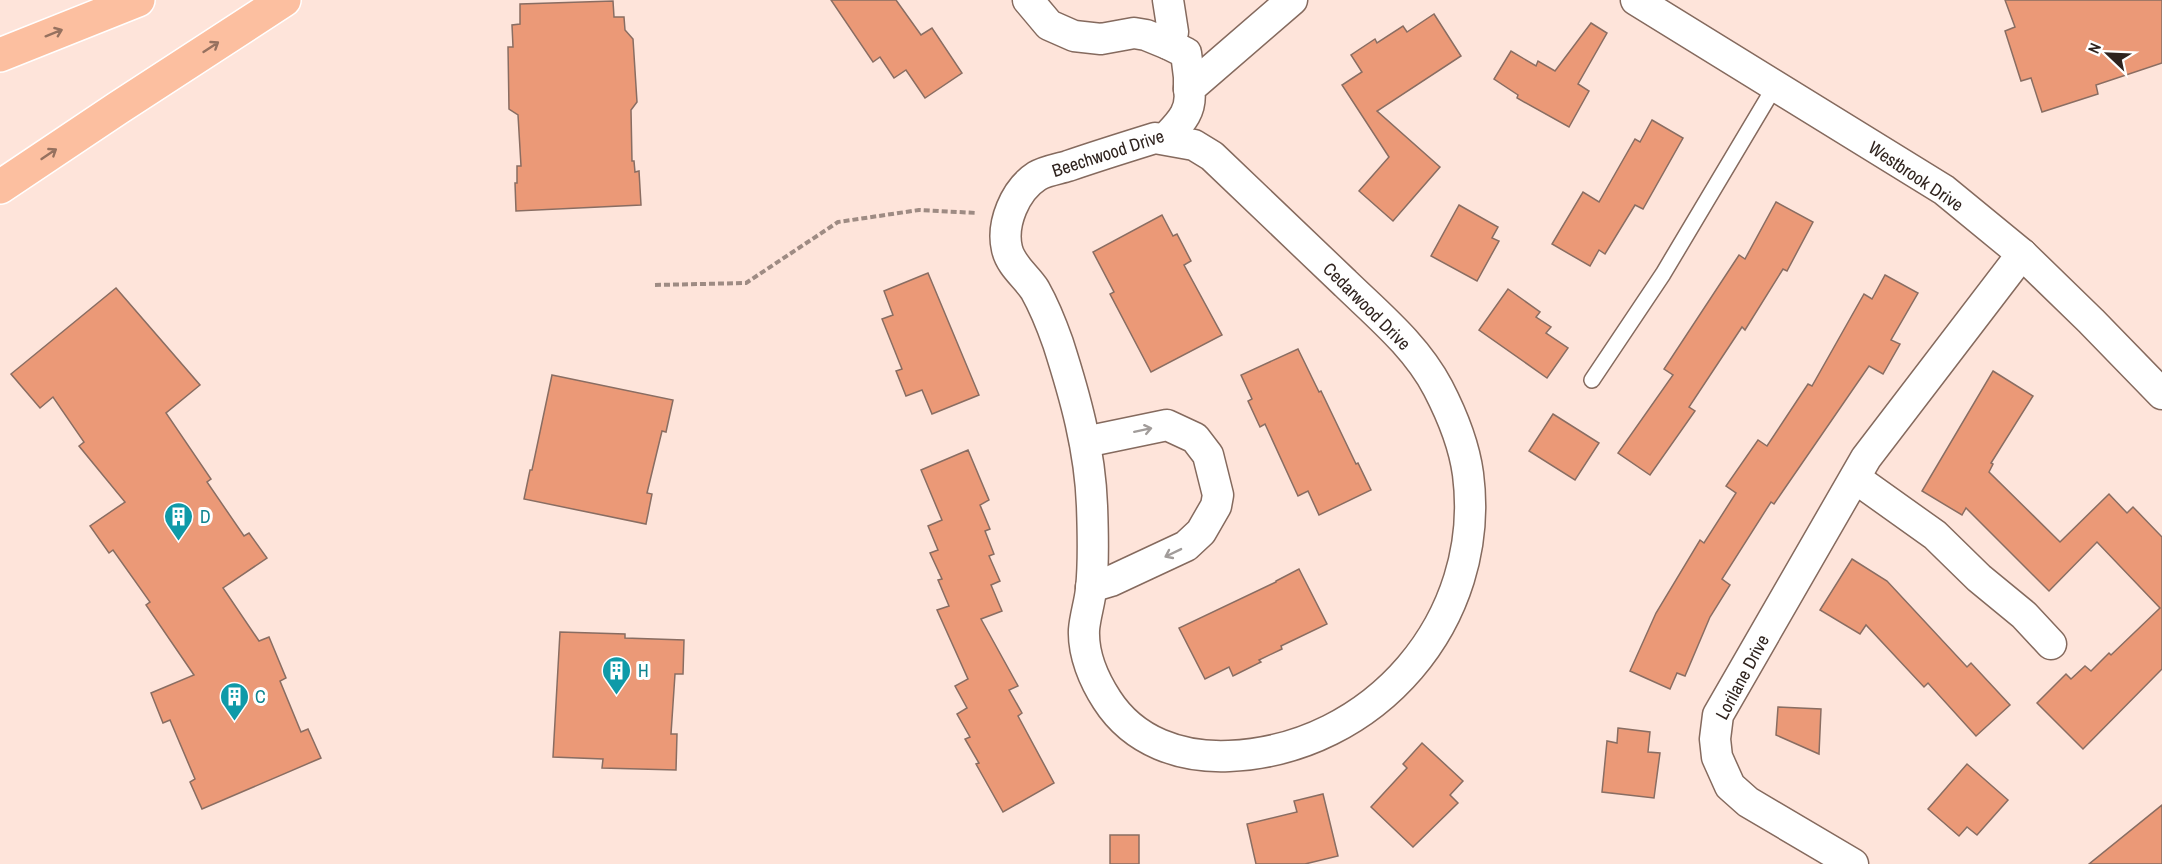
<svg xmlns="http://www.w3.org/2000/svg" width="2162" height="864" font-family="'Archivo Narrow',sans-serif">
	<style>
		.building { fill: #eb9977; stroke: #896d62; stroke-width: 1.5 }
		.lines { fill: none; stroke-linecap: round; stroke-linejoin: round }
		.service-casing { stroke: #856a5e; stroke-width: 18 }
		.minor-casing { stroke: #856a5e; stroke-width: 33 }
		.trunk-casing { stroke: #fff; stroke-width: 36 }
		.path { stroke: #9e8b83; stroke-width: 4; stroke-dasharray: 6 3; stroke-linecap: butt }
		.service { stroke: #fff; stroke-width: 15 }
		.minor { stroke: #fff; stroke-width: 30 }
		.trunk { stroke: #fcbfa0; stroke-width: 33 }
		.oneway { stroke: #96715f }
		.oneway2 { stroke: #a19c9a }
		.labels { text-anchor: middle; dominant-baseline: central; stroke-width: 6; stroke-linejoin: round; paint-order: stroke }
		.street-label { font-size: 18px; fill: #2f231e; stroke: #fff }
		.culture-label { font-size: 18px; fill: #0d838f; stroke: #fff; text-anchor: start }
	</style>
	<rect width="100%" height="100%" fill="#fee4da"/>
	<g class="building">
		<polygon points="831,0 896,0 921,35 932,28 962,73 925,98 906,70 894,78 880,57 873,62"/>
		<polygon points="2005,0 2162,0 2162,63 2096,85 2098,94 2042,112 2031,78 2021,81 2005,31 2015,27"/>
		<polygon points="613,1 614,17 624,17 625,30 633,39 637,102 631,110 632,161 634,161 635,172 639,171 641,205 516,211 515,183 517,183 517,166 521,166 518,115 509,109 508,47 513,47 512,25 520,24 520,4"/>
		<polygon points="1434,14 1461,56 1377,111 1440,167 1393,221 1359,191 1389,157 1342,85 1362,72 1351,55 1375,39 1377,43 1403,26 1407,32"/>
		<polygon points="1591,23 1607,33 1578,84 1589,91 1569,127 1517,98 1518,95 1494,79 1511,51 1536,66 1538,61 1555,71"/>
		<polygon points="1652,120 1683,138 1643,209 1635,205 1605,254 1599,250 1590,266 1552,244 1583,192 1599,202 1635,139 1640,142"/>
		<polygon points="1776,202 1813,222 1787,271 1783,269 1745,330 1742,327 1689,407 1695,411 1650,475 1618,453 1673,375 1664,369 1739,255 1745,259"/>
		<polygon points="1459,205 1498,227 1492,238 1499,241 1477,281 1431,256"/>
		<polygon points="1162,215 1173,236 1177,234 1191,261 1184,265 1222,335 1151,372 1110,294 1114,292 1093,252"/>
		<polygon points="928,273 979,395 932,414 922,390 906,396 896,371 902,369 882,319 893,315 884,291"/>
		<polygon points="1885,275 1918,293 1891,340 1900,344 1883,374 1869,366 1774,504 1771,502 1722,579 1730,585 1710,617 1685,676 1677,673 1670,689 1630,671 1656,613 1700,540 1704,543 1736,493 1726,486 1758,440 1767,446 1808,384 1812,386 1864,294 1872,299"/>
		<polygon points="116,288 200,385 166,413 211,479 207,482 244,536 249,533 267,558 223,588 259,641 269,637 286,678 280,681 301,732 308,729 321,758 202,809 190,782 195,779 170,720 163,723 151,693 194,675 146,605 150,602 113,550 109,553 90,526 125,502 79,446 84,442 53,397 40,408 11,374"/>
		<polygon points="1508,289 1540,312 1536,317 1551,327 1546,333 1568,348 1547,378 1479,330"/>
		<polygon points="1298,349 1319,392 1321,391 1356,464 1358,463 1371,490 1319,515 1308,491 1298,496 1265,424 1260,427 1248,401 1252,399 1241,375"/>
		<polygon points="1993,371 2033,396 1991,463 1993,464 1989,472 2060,542 2109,494 2127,513 2133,507 2162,537 2162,669 2083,749 2037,703 2066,674 2071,679 2085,666 2091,671 2109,653 2111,655 2160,608 2097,542 2049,591 1966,508 1962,515 1922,491"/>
		<polygon points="552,375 673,400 666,432 662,431 647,493 652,494 646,524 524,499 530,470 532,470"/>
		<polygon points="1553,414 1599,443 1575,480 1529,451"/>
		<polygon points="968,450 989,500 980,505 990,529 985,531 994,554 989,556 1000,581 991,585 1002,611 981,619 1018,686 1009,690 1022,713 1018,716 1054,783 1003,812 976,764 979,763 965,739 970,737 957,714 967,708 955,686 968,679 937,610 949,606 938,580 942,579 930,553 938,550 928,526 942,520 921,470"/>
		<polygon points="1852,559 1887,581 1967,667 1971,663 2010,705 1976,736 1928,683 1924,687 1866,625 1860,634 1820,610"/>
		<polygon points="1299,569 1327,624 1281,646 1282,649 1259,660 1261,662 1233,676 1229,667 1205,679 1179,628 1276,582 1276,581"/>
		<polygon points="560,632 625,634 625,638 684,640 683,674 675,674 671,734 677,734 676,770 602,768 603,759 553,757"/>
		<polygon points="1778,707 1821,709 1819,754 1776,735"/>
		<polygon points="1618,728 1650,732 1648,752 1660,753 1654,798 1602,792 1607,741 1617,743"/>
		<polygon points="1422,743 1463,781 1450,795 1458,803 1413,847 1371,807 1407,768 1403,764"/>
		<polygon points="1967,764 2008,800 1977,835 1967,827 1959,836 1928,809"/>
		<polygon points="1323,794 1338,856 1305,864 1256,864 1247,824 1297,812 1294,801"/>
		<polygon points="2162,805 2162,864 2089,864"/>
		<rect x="1110" y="835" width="29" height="29"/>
	</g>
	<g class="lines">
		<defs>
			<polyline id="service" points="1592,380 1663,274 1775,86"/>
			<g id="minor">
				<polyline points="1028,0 1049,25 1074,36 1101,39 1134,33 1146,35 1168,44 1173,32 1168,0"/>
				<polyline points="1636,0 1944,190 2022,254 2091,321 2162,394"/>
				<polyline points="1168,44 1186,53 1189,77 1189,89"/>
				<path d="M1155 138 1194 145 1212 156C1257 199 1301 241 1345 283 1378 315 1416 346 1438 388 1452 415 1464 444 1468 474 1487 620 1374 750 1229 756 1181 758 1134 742 1107 700 1094 680 1083 654 1084 630 1085 616 1090 602 1091 589 1094 562 1093 533 1092 506 1090 449 1075 396 1058 343 1052 326 1044 306 1035 290 1026 276 1011 266 1007 249 1001 224 1015 190 1037 176 1045 171 1058 169 1068 166 1097 156 1126 147 1155 138Z"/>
				<path d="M1166 138C1180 123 1193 111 1189 89L1292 0"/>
				<polyline points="1085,442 1167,425 1195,438 1208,455 1218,495 1216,506 1201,532 1186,546 1111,581 1091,587"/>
				<polyline points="1855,478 1935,535 1979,578 2024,615 2051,644"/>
				<polyline points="1853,864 1748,802 1730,786 1717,757 1715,739 1718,715 1866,458 2022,254"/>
			</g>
			<g id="trunk">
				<polyline points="0,55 138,0"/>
				<polyline points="0,187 118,108 284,0"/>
			</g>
		</defs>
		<use href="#service" class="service-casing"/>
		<use href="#minor" class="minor-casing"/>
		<use href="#trunk" class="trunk-casing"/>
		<polyline class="path" points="655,285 746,283 838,222 919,210 977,213"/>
		<use href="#service" class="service"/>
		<use href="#minor" class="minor"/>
		<use href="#trunk" class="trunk"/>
	</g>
	<defs><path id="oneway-shaft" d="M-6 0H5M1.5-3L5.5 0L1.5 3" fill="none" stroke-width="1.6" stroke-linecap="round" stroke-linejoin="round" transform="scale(1.5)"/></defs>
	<g class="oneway">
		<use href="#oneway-shaft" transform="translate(54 33) rotate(-22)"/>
		<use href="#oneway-shaft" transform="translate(211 47) rotate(-33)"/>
		<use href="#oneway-shaft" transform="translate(49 154) rotate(-34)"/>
	</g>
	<g class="oneway2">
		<use href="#oneway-shaft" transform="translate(1143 430) rotate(-12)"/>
		<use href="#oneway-shaft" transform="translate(1173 553) rotate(154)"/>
	</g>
	<defs>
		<symbol id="building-pin" viewBox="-11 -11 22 30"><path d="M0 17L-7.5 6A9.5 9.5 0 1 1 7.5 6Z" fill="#0f9aa8" stroke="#fff"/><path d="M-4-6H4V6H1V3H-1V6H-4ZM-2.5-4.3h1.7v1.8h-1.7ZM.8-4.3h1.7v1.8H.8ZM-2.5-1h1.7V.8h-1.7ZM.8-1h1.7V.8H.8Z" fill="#fff"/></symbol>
	</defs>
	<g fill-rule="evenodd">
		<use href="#building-pin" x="162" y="500" width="33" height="45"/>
		<use href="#building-pin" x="600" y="654" width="33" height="45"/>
		<use href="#building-pin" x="218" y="680" width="33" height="45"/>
	</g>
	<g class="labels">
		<g class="street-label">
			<text transform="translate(1108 153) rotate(-18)">Beechwood Drive</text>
			<text transform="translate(1916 176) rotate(34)">Westbrook Drive</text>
			<text transform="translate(1367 306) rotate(45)">Cedarwood Drive</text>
			<text transform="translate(1742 677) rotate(-62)">Lorilane Drive</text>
		</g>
		<g class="culture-label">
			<text x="200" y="516">D</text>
			<text x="638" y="670">H</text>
			<text x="255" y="696">C</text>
		</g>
	</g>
	<g transform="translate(2108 54) rotate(293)" stroke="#ffffff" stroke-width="4.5" paint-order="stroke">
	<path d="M0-4.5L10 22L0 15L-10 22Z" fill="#2f231e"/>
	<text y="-9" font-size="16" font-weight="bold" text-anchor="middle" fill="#2f231e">N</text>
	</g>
</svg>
